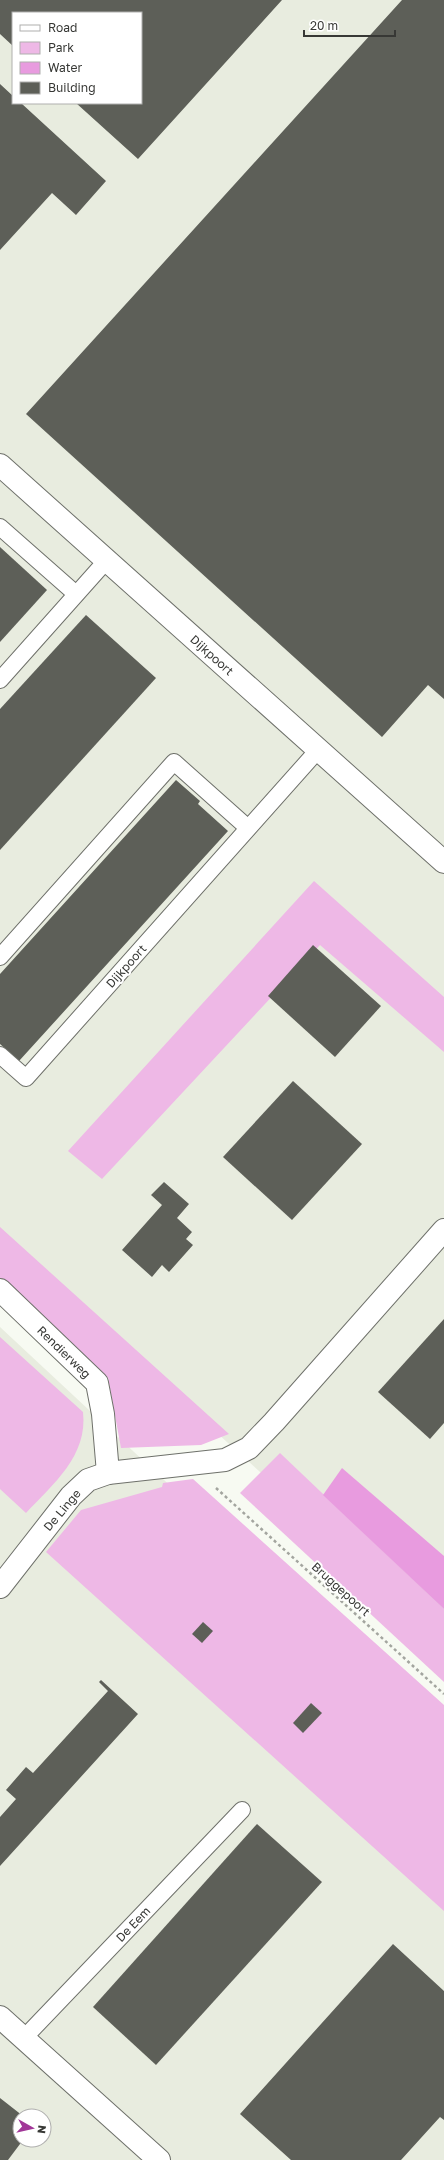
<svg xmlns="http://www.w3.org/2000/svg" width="444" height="2160" font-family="'Golos Text',sans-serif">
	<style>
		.built { fill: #e8ecdf; fill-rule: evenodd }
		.green { fill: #eeb8e6 }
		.water { fill: #e89bdf }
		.building { fill: #5d5f58 }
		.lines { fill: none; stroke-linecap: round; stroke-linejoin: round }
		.lane-casing { stroke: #6e706a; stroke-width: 18 }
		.street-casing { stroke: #6e706a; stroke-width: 24 }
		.path { stroke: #a3a59f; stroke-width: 2.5; stroke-dasharray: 3 3; stroke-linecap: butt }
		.lane { stroke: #fff; stroke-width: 16 }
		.street { stroke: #fff; stroke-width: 22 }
		.labels { text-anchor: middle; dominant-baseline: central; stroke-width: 4; stroke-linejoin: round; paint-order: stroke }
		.street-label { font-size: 12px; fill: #373835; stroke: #fff }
	</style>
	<rect width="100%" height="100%" fill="#f7faf2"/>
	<g class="built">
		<path d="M0 0H444V1638L0 1237ZM13 13H141V103H13Z"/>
		<path d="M0 1327 444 1741V2160H0ZM20 2116H44V2140H20Z"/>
	</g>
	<g class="green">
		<polygon points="314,881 444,997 444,1052 320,945 102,1179 68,1151"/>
		<polygon points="0,1227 229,1434 201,1445 121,1448 108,1378 0,1279"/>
		<path d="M0 1337 83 1412C88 1456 53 1484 26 1513L0 1489Z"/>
		<polygon points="280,1453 444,1609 444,1682 240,1493"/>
		<polygon points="193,1479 444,1705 444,1911 46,1552 81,1510 162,1487 163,1483"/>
	</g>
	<polygon class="water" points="342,1468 444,1556 444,1609 323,1495"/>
	<g class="building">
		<polygon points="0,0 282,0 138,159 76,103 141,103 141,13 13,13 13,46 0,34"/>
		<polygon points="402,0 444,0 444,699 428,685 382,737 26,414"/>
		<polygon points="0,84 13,96 13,103 21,103 106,181 76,215 52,193 0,250"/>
		<polygon points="0,547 47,590 0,642"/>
		<polygon points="86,615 156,678 0,850 0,709"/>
		<polygon points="176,780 200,801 198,804 228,831 19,1061 0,1044 0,974"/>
		<polygon points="313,945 381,1006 335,1057 268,996"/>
		<polygon points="293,1081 362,1144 292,1220 223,1157"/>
		<polygon points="164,1182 189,1204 177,1218 192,1232 186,1239 193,1245 169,1272 162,1265 152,1277 122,1250 162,1205 151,1195"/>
		<polygon points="444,1319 444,1423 430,1439 378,1392"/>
		<polygon points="203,1622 213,1631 202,1643 192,1634"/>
		<polygon points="101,1680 138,1714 0,1866 0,1817 16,1799 6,1790 26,1767 33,1773 108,1691 99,1682"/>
		<polygon points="311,1703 322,1713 303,1733 293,1723"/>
		<polygon points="257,1824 322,1882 156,2065 93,2007"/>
		<polygon points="393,1944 444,1991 444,2120 440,2117 401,2160 291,2160 240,2114"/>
		<polygon points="0,2098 23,2116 20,2116 20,2140 23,2140 8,2160 0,2160"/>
	</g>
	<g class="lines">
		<defs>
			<g id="lane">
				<polyline points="0,527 76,594"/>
				<polyline points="0,680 106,561"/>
				<polyline points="0,957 174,762 248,828"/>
				<polyline points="0,1055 26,1078 318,750"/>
				<polyline points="24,2038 242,1810"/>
			</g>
			<g id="street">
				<polyline points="0,465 444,862"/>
				<polyline points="0,1290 97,1383 103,1414 108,1473"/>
				<polyline points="0,1587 71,1496 88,1480 108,1473 225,1460 249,1448 274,1422 444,1230"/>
				<polyline points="0,2017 159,2160"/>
			</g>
		</defs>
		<use href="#lane" class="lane-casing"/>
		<use href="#street" class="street-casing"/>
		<polyline class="path" points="216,1488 444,1694"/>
		<use href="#lane" class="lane"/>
		<use href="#street" class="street"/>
	</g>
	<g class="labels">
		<g class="street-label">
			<text transform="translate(212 655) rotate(42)">Dijkpoort</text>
			<text transform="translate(126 966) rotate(-48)">Dijkpoort</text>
			<text transform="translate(64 1352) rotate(44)">Rendierweg</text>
			<text transform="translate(62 1510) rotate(-50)">De Linge</text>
			<text transform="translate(341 1589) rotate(42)">Bruggepoort</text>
			<text transform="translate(133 1924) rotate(-46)">De Eem</text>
		</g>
	</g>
	<rect x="12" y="12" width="130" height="92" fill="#ffffff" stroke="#afafae"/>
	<rect x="20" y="25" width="20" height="6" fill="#ffffff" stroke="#afafae"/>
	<text x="48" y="32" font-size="12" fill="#373835">Road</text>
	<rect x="20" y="42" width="20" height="12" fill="#eeb8e6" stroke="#afafae"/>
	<text x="48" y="52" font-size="12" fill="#373835">Park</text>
	<rect x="20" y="62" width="20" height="12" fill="#e89bdf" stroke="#afafae"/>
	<text x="48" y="72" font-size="12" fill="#373835">Water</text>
	<rect x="20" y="82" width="20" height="12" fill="#5d5f58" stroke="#afafae"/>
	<text x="48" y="92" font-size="12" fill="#373835">Building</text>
	<g transform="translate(32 2128) rotate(98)"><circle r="19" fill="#ffffff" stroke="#afafae"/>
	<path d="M0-3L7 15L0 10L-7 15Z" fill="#a13798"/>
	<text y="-6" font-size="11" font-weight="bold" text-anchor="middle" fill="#373835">N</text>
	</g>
	<path d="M304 30v6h91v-6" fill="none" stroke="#373835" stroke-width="2"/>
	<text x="310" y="30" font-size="12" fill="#373835" stroke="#ffffff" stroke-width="3" paint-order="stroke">20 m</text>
</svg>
